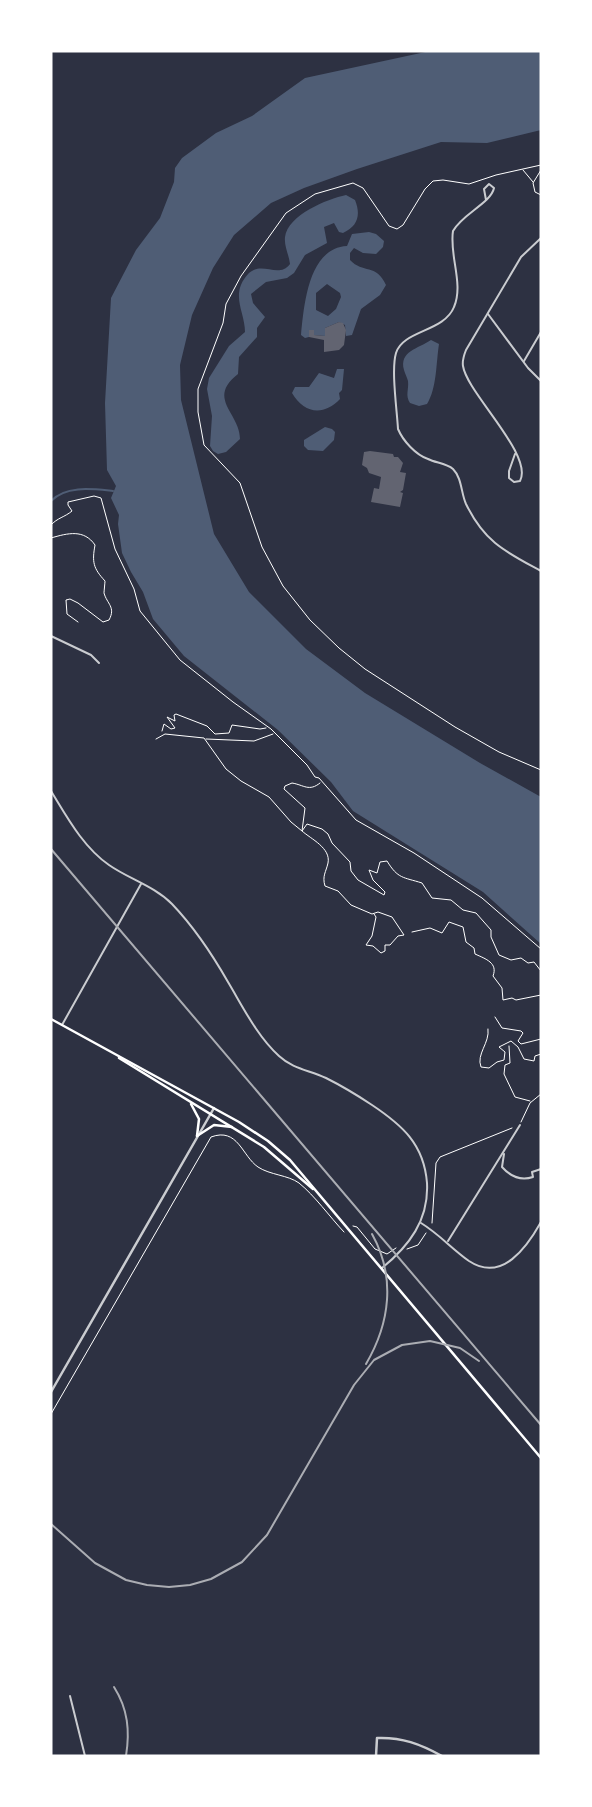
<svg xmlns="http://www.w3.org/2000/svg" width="592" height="1807" font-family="'Work Sans',sans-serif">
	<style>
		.water { fill: #4f5d75; fill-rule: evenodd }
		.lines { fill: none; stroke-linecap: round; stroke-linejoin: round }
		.stream { stroke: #4f5d75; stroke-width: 2 }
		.building { fill: #626471 }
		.path { stroke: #fff; stroke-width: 1 }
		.minor { stroke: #caccd0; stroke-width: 2 }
		.tertiary { stroke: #caccd0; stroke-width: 2.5 }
		.secondary { stroke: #fff; stroke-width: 2.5 }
		.rail { stroke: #abadb3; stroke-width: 2 }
	</style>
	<rect width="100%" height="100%" fill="#2d3142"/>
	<g class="water">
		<polygon points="430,51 541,51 541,130 487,143 441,142 357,169 304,188 271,203 234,235 213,268 192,315 180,365 181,400 214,534 249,592 306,649 365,693 480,763 541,797 541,944 483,892 353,811 331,782 278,730 184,656 153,619 143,592 131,572 122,553 118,524 119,515 111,498 116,486 107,470 105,403 111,298 136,250 160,218 174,182 175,168 182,158 216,133 252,116 305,78"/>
		<path d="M346 195 355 200C361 215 358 226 343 233L339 232 334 223 324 227 327 243 305 255 294 273 287 278 266 282 251 294 253 303 265 317 257 328V337L239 357 238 374C206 399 240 413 240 439L226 452 218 454 213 451 210 446 212 416 207 389 209 378 229 346 245 332C245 311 229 294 249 273 262 261 279 279 290 264 289 255 284 246 285 237 288 215 327 199 346 195Z"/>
		<path d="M369 232 376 234 384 241 383 247 376 254 363 253 354 248 350 253V260C363 274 376 263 386 285L380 295 361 309 352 335 346 336 345 325 339 322 325 328V336L314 335V330H310L309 337 305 338 301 335C304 306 308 248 347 246L352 234ZM327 284 340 293 341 297 336 309 328 316 316 310V293Z"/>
		<path d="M431 340 439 344C436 363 437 388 427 404L419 406 410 403C405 395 409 390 408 381 407 377 405 374 404 370 399 351 418 349 431 340Z"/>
		<path d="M337 369H344L342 390 339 393 340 399C324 416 304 414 292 393L295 387H309L319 373 334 378Z"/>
		<polygon points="325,427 332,429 335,432 334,440 323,451 308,450 304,446 304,440"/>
	</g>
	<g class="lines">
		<path class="stream" d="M51 501C66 485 93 489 113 491"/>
	</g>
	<g class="building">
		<polygon points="339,322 343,323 346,330 344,345 339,350 324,352 324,340 309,337 309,330 314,330 314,335 325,336 325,328"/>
		<polygon points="370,451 393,454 394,457 398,457 403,463 400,472 406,473 403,490 400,492 403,493 400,507 371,502 374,488 379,489 381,477 369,473 367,468 362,465 364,452"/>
	</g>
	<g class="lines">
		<g class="path">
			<polyline points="541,165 496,175 469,184 443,180 433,181 425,189 403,225 397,229 389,226 363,188 353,183 315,194 286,213 241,276 226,304 223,323 198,389 198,412 204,445 240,483 262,547 283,586 310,620 339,648 365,669 455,727 499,752 541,770"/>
			<polyline points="523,170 533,182"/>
			<polyline points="541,170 533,183 535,192 541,195"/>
			<path d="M51 525C57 518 65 517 72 511L68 505V502L94 496 101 498 115 549 134 589 140 611 180 660 233 702 271 729 307 765 315 777 319 778 356 820 414 853 482 898 541 949"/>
			<path d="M51 538C68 533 84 529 95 545 92 562 93 568 105 581 105 582 104 592 104 593 107 604 116 607 109 620L103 622 78 603 70 599 66 600 67 614 78 622"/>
			<polyline points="162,731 164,724 171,729 175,728 167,717 175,721 174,715 176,714 207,726 215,734 229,733 232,725 260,729 266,728"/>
			<path d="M156 739 165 734 204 738 226 769 241 781 269 797 291 822 302 831 307 824 322 829 328 834 332 843 350 862 351 871 358 880 384 895 385 892 373 880 369 870 377 873 380 862 387 861C398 879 403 877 422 883L432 898 451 900 463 910 476 913 491 930V937L499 955 511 960 521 958 528 963 534 962 541 971"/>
			<polyline points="206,739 254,741 273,734"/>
			<path d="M320 783C309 792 304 785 292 783L285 786 284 789 305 808 302 831C311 839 331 848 328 863 326 872 322 876 325 886L338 891 351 905 372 914 378 912 392 917 404 935 398 936 390 945H385V951L381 953 373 946 366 945 372 936 376 917 374 914"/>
			<path d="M412 932 430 928 442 933 449 922 463 927 466 942 474 948 475 954C486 959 498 963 493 976L502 988 503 1000 512 998 516 1000 541 995"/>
			<polyline points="495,1017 502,1028 521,1031 523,1033 518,1041 521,1044 541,1039"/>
			<path d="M488 1029C490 1043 476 1054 481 1067L489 1068 497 1062 504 1060 505 1052 499 1047 511 1041 518 1047 524 1059 534 1061 535 1056 541 1054"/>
			<polyline points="509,1046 510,1063 505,1065 504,1074 515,1097 530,1101"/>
			<polyline points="521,1122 530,1103 541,1094"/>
			<polyline points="432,1223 436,1163 440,1157 512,1128"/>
			<polyline points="353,1226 357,1227 375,1249 387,1254 396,1248"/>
			<polyline points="407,1249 418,1245 426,1233"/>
			<path d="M51 1414 211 1137C238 1127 242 1156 258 1167 270 1175 288 1175 299 1183 315 1196 329 1216 344 1232"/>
		</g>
		<g class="minor">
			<path d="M486 200 484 189 489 184 494 188C491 203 462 214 453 231 449 255 464 284 454 307 444 332 403 330 396 353 391 370 397 410 398 429 403 441 416 455 428 459 436 463 446 463 453 469 462 478 461 493 466 504 485 543 506 552 541 571"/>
			<polyline points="488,314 528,368 541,381"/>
			<polyline points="524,361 541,332"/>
			<path d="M515 454 509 471V478L514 482 520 481C534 455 467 393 463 366 462 360 464 355 466 350L521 257 541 238"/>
			<polyline points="51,636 91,655 99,663"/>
			<path d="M51 791C67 817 83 847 109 865 129 879 154 886 172 904 194 927 212 954 228 982 243 1007 257 1036 279 1056 293 1069 309 1070 326 1078 342 1086 357 1095 372 1105 402 1125 424 1144 427 1183 429 1220 409 1246 382 1268"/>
			<polyline points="62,1025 141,884"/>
			<path d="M504 1154 502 1167C510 1176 521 1181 533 1177L532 1172 541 1169"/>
			<path d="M421 1223C439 1234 452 1249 469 1261 502 1283 527 1247 541 1222"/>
			<polyline points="448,1241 520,1125"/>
			<polyline points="70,1696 85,1756"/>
		</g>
		<g class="tertiary">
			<polyline points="51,1392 214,1108"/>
			<path d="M376 1756 377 1738C402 1737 420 1744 442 1756"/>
		</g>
		<g class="secondary">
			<polyline points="51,1019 239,1122 268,1141 290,1160 541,1458"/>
			<polyline points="119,1058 264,1147 313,1189"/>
			<polyline points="191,1104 199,1119 197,1136"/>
			<polyline points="197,1136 214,1125 232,1127"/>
		</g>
		<g class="rail">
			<polyline points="51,849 541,1425"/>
			<path d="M366 1364C390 1323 396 1277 372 1234"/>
			<polyline points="51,1524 95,1563 126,1580 147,1585 169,1587 190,1585 211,1579 242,1562 267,1535 354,1385 374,1360 402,1345 430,1341 460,1348 479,1361"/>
			<path d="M114 1687C128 1709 130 1731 126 1756"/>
		</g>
	</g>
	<rect width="592" height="1807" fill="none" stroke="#ffffff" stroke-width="105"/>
</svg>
